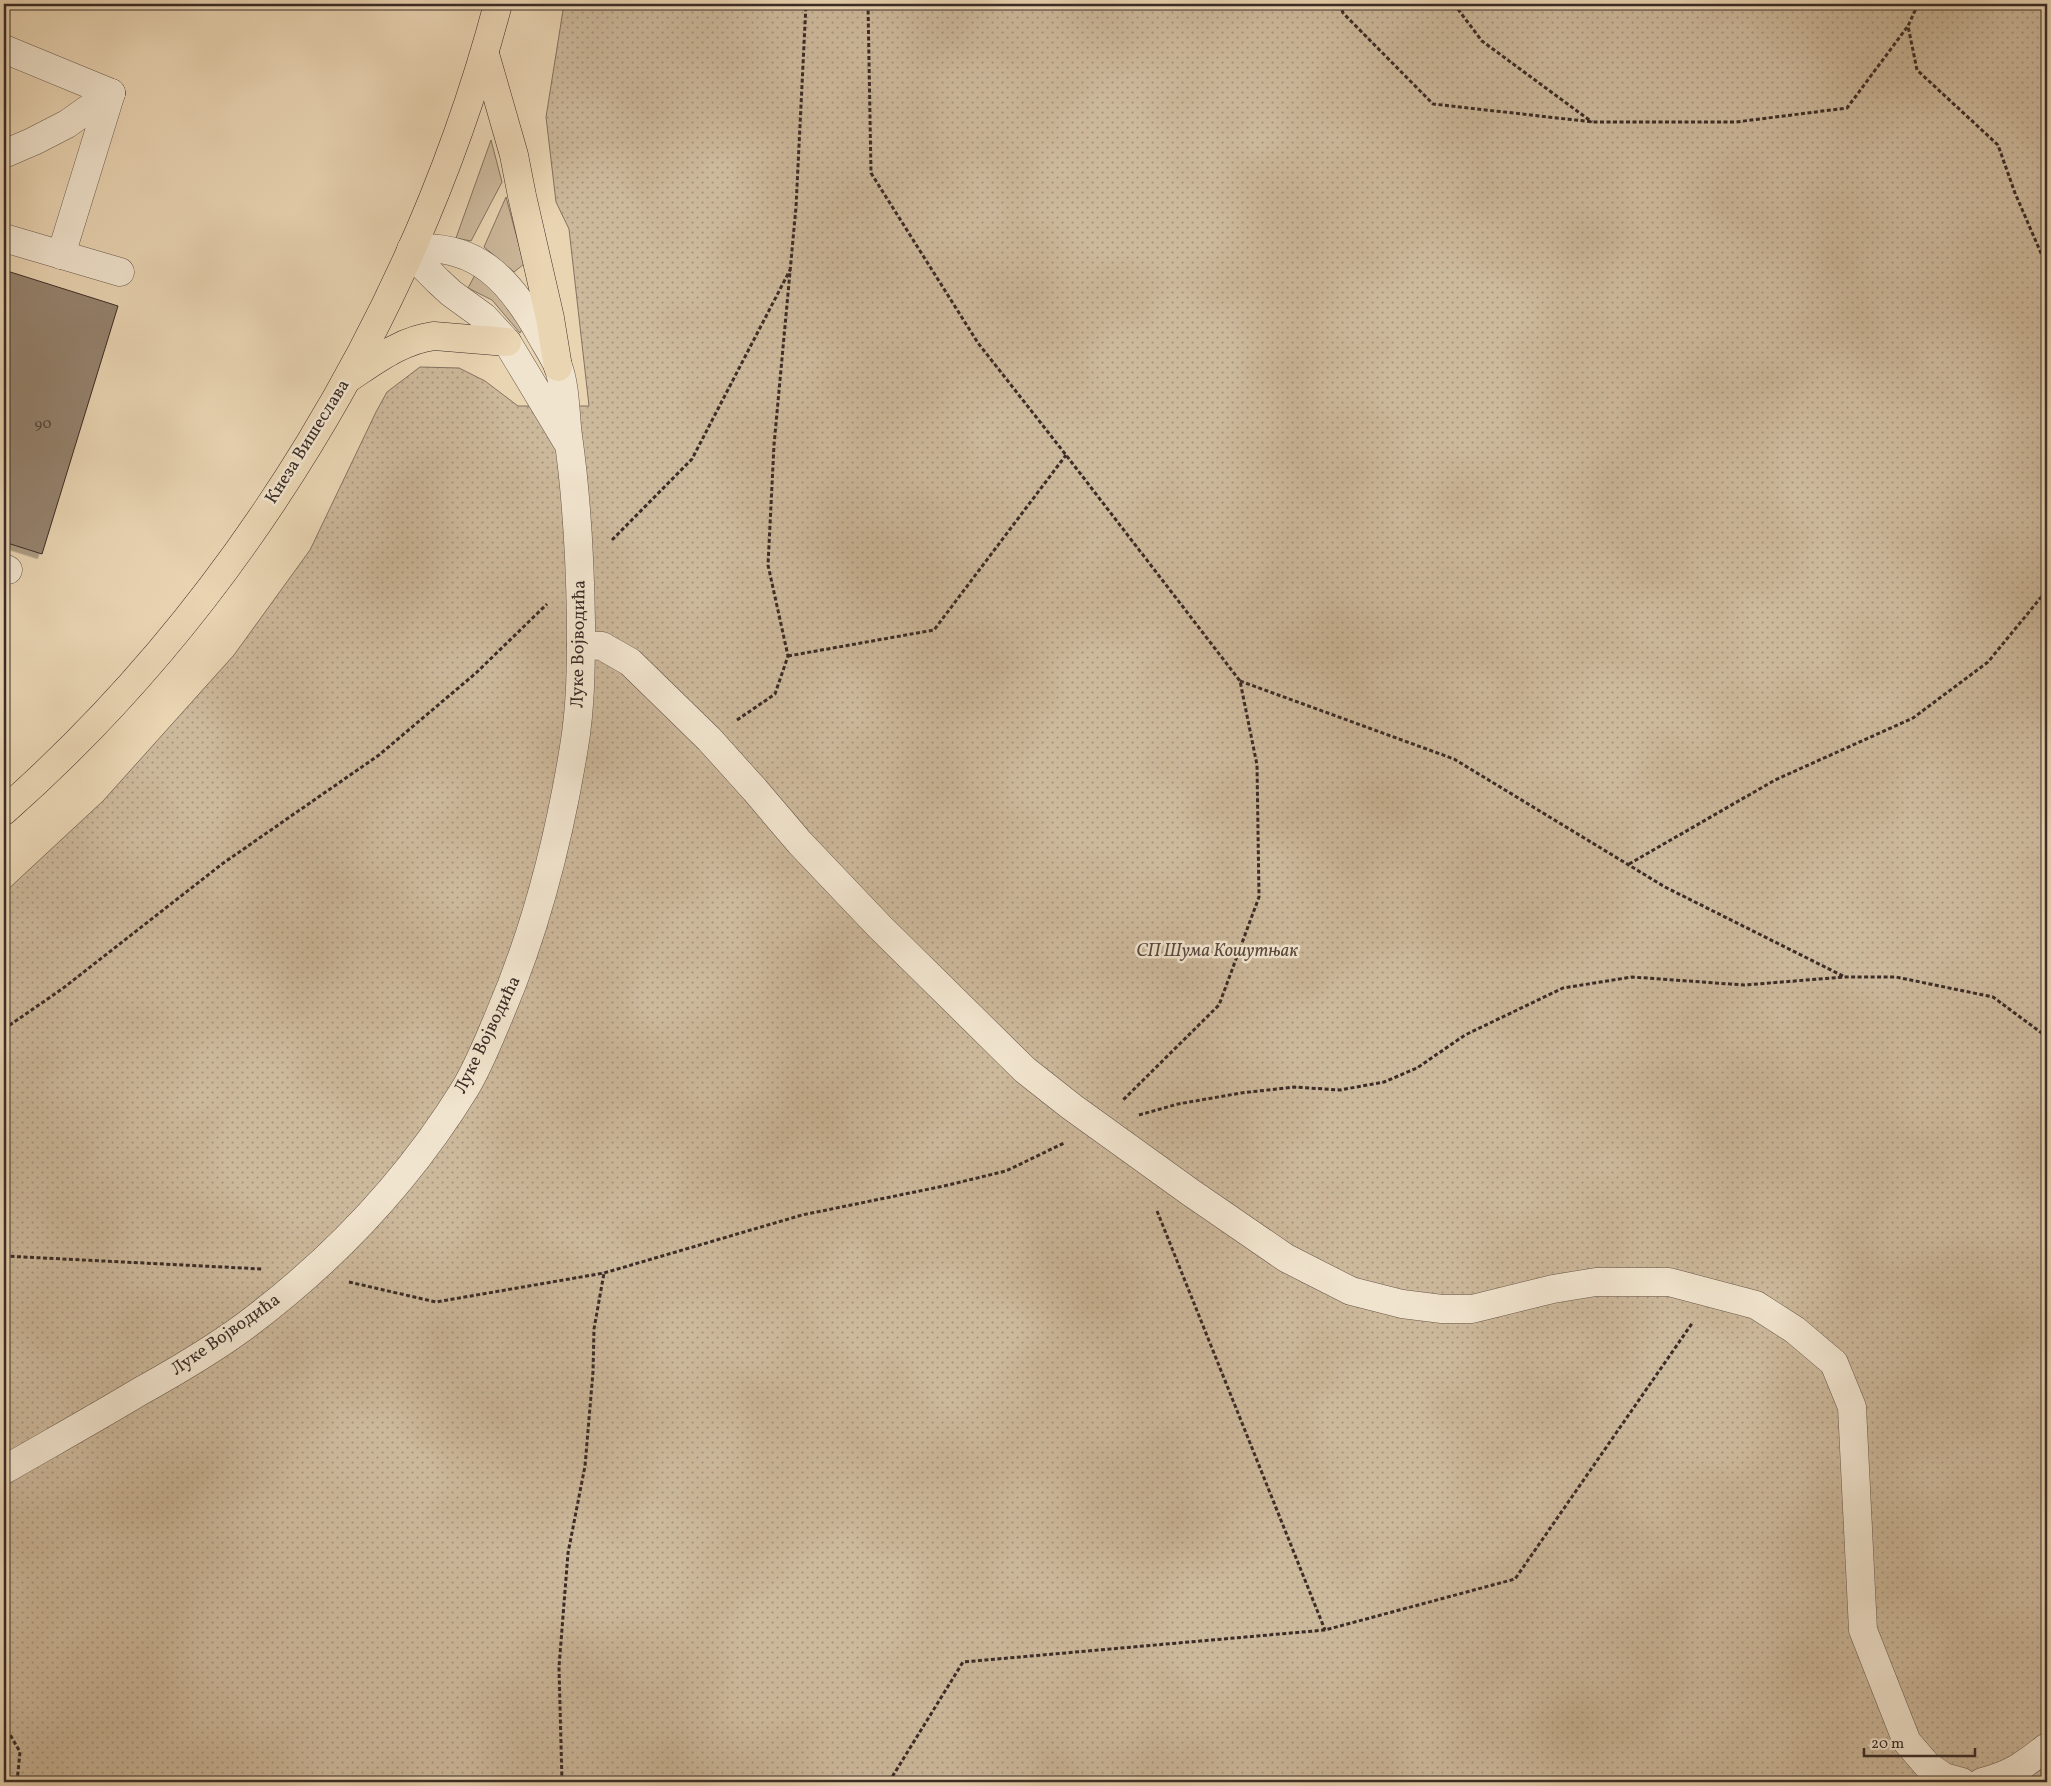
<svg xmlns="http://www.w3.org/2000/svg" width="2051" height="1786" font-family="Vollkorn,serif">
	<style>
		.grass { fill: #ccb89b; stroke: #847261 }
		.park { fill: url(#park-dots); stroke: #847261 }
		.building { fill: #968470; stroke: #3b2c27; filter: url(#shadow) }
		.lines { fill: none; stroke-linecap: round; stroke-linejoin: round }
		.minor-casing { stroke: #67564a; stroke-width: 29 }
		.major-casing { stroke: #3b2c27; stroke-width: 29 }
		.path { stroke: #3b2c27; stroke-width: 3; stroke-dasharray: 4 2.5; stroke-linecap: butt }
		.minor { stroke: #f1e4ce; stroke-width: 28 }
		.major { stroke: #ead5b3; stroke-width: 28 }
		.labels { text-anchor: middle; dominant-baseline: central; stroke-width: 5; stroke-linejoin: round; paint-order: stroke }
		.number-label { font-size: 15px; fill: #524239 }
		.street-label { font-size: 18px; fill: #3b2c27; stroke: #f1e4ce }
		.park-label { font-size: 18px; font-style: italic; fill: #58483e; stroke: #f1e4ce }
	</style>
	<defs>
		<pattern id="park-dots" width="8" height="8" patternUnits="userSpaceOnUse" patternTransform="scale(1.25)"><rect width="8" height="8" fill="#ccb89b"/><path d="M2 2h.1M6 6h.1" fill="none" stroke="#a7967e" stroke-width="1.8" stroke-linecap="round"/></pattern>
		<filter id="shadow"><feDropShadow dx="-4.5" dy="4.5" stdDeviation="0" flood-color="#0004"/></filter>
	</defs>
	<rect width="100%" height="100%" fill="#ead5b3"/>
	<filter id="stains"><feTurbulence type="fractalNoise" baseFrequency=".004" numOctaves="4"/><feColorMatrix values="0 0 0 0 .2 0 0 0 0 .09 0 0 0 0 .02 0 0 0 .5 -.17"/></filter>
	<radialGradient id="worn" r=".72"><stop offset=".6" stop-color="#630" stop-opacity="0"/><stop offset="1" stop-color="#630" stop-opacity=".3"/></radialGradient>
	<g class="grass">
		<polygon points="491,140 502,182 471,241 456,238"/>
		<polygon points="506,197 524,264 514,272 484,247"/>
		<polygon points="476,273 491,284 524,326 520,333 492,300 468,288"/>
	</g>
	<polygon class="park" points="564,4 2047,4 2047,1782 4,1782 4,893 103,801 234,655 310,550 376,412 387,392 420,367 459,368 485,381 518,406 589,406 569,229 556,202 546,117"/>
	<polygon class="building" points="4,270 118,306 42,554 4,542"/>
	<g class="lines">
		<defs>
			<g id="minor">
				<polyline points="4,49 111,93"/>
				<polyline points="4,154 34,141 67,124 111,93"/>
				<polyline points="4,238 120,272"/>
				<polyline points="61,255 111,93"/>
				<polyline points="4,568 8,570"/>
				<polyline points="581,645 602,646 630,662 709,739 755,790 800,843 880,927 1025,1070 1072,1107 1190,1192 1286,1258 1351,1291 1402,1304 1442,1309 1472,1309 1553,1289 1596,1282 1669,1282 1756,1305 1795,1330 1834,1363 1852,1407 1863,1630 1907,1742 1927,1765 1944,1777 1962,1782"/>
				<path d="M4 1470C49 1444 94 1419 139 1392 175 1372 211 1351 245 1326 332 1261 409 1180 466 1087 479 1065 489 1040 499 1016 536 930 559 840 574 747 581 706 581 664 581 622 580 560 577 498 568 436 565 413 566 388 558 366 553 355 545 343 539 332 510 281 476 242 411 249L423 266 438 281 451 293 484 317 507 342 569 445"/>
				<path d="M1982 1782C2011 1775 2024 1765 2047 1747"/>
			</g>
			<g id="major">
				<polyline points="485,54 514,155 522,196 550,318 558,367"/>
				<path d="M349 378C376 360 402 340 434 336L507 342"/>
				<path d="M4 811C241 602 417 309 498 4"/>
			</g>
		</defs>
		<use href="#minor" class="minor-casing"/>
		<use href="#major" class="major-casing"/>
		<g class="path">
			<polyline points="868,4 871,173 978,343 1066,455 1240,681 1257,765 1259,897 1219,1005 1122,1101"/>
			<polyline points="1340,4 1343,13 1433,104 1593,122 1736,122 1847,108 1908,26"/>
			<polyline points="1454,4 1482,41 1592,122"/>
			<polyline points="1918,4 1908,26 1917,70 1998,145 2015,193 2047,267"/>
			<polyline points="612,540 692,459 790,270"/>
			<polyline points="788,656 934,630 1066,455"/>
			<polyline points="1240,681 1454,759 1665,887 1845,977"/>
			<polyline points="737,720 775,694 788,656 768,565 774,445 796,207 806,4"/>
			<polyline points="1629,864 1775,780 1913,718 1988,662 2047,590"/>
			<polyline points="4,1029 62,989 222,864 379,755 476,673 547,604"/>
			<polyline points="1139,1115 1178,1104 1241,1093 1294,1087 1340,1090 1384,1082 1417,1068 1465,1035 1563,988 1632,977 1744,985 1845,977 1896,977 1993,997 2047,1037"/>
			<polyline points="1157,1211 1325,1630"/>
			<polyline points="4,1256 262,1269"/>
			<polyline points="349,1282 436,1302 604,1273 802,1215 944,1186 1006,1171 1064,1143"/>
			<polyline points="4,1724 20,1752 17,1782"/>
			<polyline points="562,1782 559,1667 568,1553 585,1466 593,1372 594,1329 604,1273"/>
			<polyline points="889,1782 963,1662 1325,1630 1515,1579 1693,1322"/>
		</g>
		<use href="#minor" class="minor"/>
		<use href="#major" class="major"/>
	</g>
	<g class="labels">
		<g class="number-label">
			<text x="43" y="424">90</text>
		</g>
		<g class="street-label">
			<text transform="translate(308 442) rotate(-58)">Кнеза Вишеслава</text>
			<text transform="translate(579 644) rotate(-89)">Луке Војводића</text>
			<text transform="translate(488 1035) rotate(-64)">Луке Војводића</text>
			<text transform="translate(226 1335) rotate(-35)">Луке Војводића</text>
		</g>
		<g class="park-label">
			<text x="1217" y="951">СП Шума Кошутњак</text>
		</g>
	</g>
	<rect width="2051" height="1786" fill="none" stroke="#ead5b3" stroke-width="20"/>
	<rect x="5" y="5" width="2041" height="1776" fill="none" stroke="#3b2c27" stroke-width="2.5"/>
	<rect x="10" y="10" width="2031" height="1766" fill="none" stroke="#3b2c27"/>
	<path d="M1864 1748v8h111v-8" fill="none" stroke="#3b2c27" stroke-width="2.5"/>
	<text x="1871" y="1748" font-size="15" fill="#3b2c27" stroke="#f1e4ce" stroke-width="4" paint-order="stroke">20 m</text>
	<rect width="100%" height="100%" filter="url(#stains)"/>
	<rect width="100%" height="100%" fill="url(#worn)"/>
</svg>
